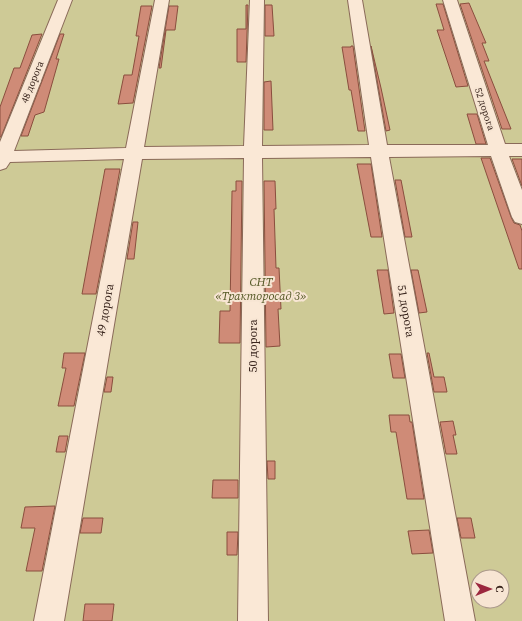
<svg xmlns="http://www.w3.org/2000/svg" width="522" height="621" font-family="'Source Serif 4',serif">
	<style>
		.green { fill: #ceca96; fill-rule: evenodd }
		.building { fill: #cf8b77; stroke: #8a4e3e }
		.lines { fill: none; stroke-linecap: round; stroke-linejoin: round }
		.minor-casing { stroke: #8a6a59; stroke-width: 2 }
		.minor { fill: #fae8d6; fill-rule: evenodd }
		.labels { text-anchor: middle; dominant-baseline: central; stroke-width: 4; stroke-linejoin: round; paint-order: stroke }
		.far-street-label { font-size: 10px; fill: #3a261e; stroke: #f7e5d3 }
		.park-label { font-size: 12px; font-style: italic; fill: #535724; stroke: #f7e5d3 }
		.street-label { font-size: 12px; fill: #3a261e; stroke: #f7e5d3 }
	</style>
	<rect width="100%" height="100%" fill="#efdac3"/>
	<path class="green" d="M0 0H522V621H0ZM478 577H502V601H478Z"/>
	<g class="building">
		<polygon points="469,3 486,43 482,43 489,61 484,61 511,129 502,129 460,4"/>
		<polygon points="436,4 443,4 468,86 456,87 437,30 444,30"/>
		<polygon points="246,5 248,5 246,62 237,62 237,29 246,29"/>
		<polygon points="265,5 272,5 274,36 265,36"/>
		<polygon points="141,6 152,6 133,103 118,104 124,75 132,75 139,36 136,36"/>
		<polygon points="169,6 178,6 175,30 166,30 161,68 159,68"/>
		<polygon points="42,34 1,137 0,137 0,107 14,68 20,68 32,35"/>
		<polygon points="60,34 64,34 56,59 59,59 44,112 35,115 28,136 21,136"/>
		<polygon points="351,46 353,46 365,131 358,131 351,90 349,90 342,47 351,47"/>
		<polygon points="371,46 381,88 390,130 386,131"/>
		<polygon points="271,81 273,130 264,130 264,82"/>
		<polygon points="467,114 477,114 486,144 476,144"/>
		<polygon points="481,158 490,158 511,217 514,223 520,225 522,231 522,269 519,269"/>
		<polygon points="512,159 522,159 522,186"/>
		<polygon points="357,164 371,164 382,237 371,237"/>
		<polygon points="105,169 120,169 115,197 96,294 82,294"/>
		<polygon points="395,180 401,180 412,237 405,237"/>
		<polygon points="236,181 242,181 240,343 219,343 220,311 230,311 232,191 236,191"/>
		<polygon points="264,181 275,181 276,209 274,209 276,268 279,268 281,309 278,309 280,346 266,347"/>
		<polygon points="133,222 138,222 134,259 127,259"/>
		<polygon points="377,270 388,270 394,313 384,314"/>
		<polygon points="411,270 418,270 427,312 419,313"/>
		<polygon points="64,353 85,353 74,406 58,406 66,368 62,368"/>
		<polygon points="427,353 429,353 434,377 444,377 447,392 434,392"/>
		<polygon points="389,354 401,354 405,378 393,378"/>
		<polygon points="107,377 113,377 111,392 104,392"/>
		<polygon points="389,415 409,415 410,422 412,422 424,499 407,499 396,432 391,432"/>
		<polygon points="453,421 456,435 453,435 457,454 446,454 440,422"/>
		<polygon points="59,436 68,436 65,452 56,452"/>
		<polygon points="267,461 275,461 275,479 268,479"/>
		<polygon points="213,480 238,480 238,498 212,498"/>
		<polygon points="55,506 42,571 26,571 35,528 21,528 25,507"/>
		<polygon points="83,518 103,518 101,533 80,533"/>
		<polygon points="457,518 471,518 475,538 461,538"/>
		<polygon points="429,530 433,553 412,554 408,531"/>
		<polygon points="227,532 238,532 237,555 227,555"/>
		<polygon points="85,604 114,604 112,621 83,621"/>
	</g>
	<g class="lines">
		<defs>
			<polygon id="minor" points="58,0 72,0 14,151 126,148 155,0 169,0 144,147 244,146 250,0 264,0 262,146 369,145 348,0 362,0 387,145 488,145 443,0 457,0 505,144 522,144 522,156 509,156 522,190 522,224 515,222 512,217 491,156 389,157 475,621 445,621 371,157 262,158 268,621 238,621 244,158 142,159 64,621 34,621 124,159 10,162 6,168 0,170 0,142"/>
		</defs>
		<use href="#minor" class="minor-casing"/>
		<use href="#minor" class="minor"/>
	</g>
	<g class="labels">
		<g class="far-street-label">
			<text transform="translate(32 82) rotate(-68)">48 дорога</text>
			<text transform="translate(485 109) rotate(72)">52 дорога</text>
		</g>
		<g class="park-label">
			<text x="261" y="282">СНТ<tspan x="261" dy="14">«Тракторосад 3»</tspan></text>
		</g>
		<g class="street-label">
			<text transform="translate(105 310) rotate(-80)">49 дорога</text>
			<text transform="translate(406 311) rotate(80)">51 дорога</text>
			<text transform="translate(253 346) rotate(-90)">50 дорога</text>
		</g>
	</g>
	<g transform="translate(490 589) rotate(89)"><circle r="19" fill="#f7e5d3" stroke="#ab998b"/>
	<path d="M0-3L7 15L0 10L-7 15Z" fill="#9b273e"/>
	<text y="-6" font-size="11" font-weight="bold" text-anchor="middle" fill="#3a261e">С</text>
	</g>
</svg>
